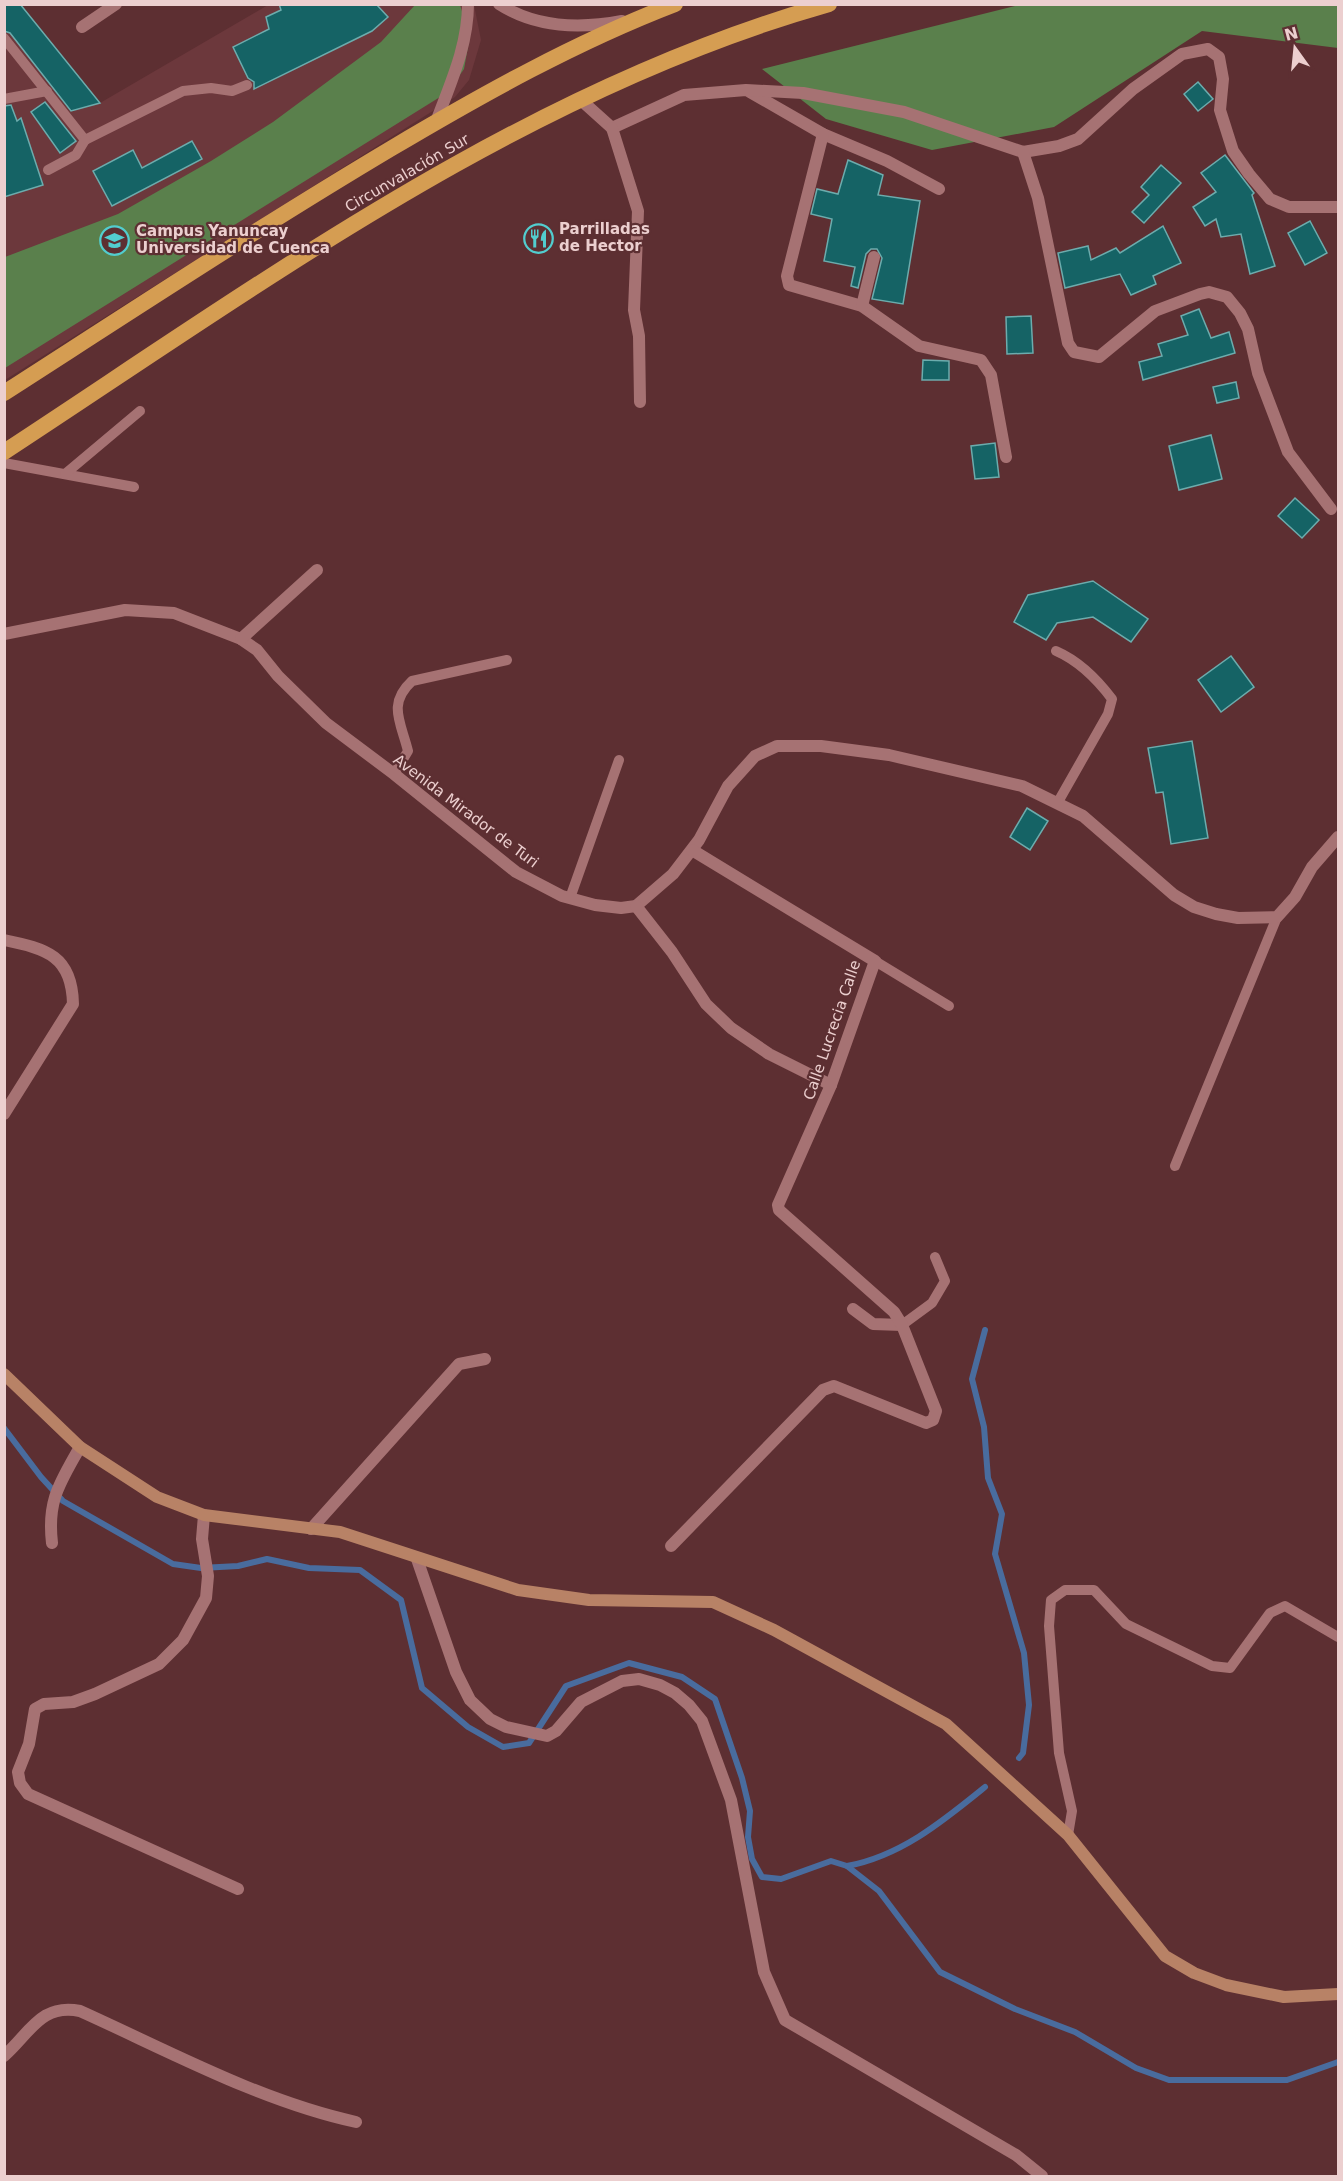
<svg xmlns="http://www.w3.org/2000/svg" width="1343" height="2181" font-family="'DejaVu Sans',sans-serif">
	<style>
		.built { fill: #6c383c }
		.forest { fill: #5a804c }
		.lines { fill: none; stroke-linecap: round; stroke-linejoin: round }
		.stream { stroke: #496c9e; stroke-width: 6 }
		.building { fill: #156365; stroke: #6cacad; stroke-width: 1.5 }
		.service { stroke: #a67273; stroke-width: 10 }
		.minor { stroke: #a67273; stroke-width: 12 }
		.secondary { stroke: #b88266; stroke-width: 12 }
		.trunk { stroke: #d59d52; stroke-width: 16 }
		.labels { text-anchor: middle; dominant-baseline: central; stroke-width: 4.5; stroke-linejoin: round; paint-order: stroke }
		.street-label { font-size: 15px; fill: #eccfcf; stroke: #5d2f32 }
		.poi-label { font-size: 15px; font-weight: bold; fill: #eccfcf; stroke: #5d2f32; text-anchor: start }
	</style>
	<rect width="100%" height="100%" fill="#5d2f32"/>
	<polygon class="built" points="5,5 20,5 100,103 268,5 474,5 481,40 469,80 455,97 5,380"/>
	<g class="forest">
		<polygon points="415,5 460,5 470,36 464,69 448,92 5,368 5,257 118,214 211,161 273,122 381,42"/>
		<polygon points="1019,5 1338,5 1338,48 1202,31 1054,127 932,150 826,119 762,69"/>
	</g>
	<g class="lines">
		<g class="stream">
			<polyline points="985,1330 972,1379 984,1427 988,1478 1002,1514 995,1554 1024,1653 1029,1705 1023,1753 1019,1758"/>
			<polyline points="4,1428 41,1477 63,1501 173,1564 201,1568 238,1566 267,1559 309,1568 360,1570 401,1600 422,1688 468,1727 503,1747 529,1743 566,1686 629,1663 682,1677 715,1699 742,1778 750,1811 748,1837 752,1859 762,1877 781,1879 831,1861 847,1866 879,1891 940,1972 1015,2009 1075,2032 1136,2068 1169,2080 1287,2080 1338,2062"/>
			<path d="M847 1866C901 1856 943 1821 985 1787"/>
		</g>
	</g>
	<g class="building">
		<polygon points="4,4 20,4 100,103 71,111 10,33 4,31"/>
		<polygon points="279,4 376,4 388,17 372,31 254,89 254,82 248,78 233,47 269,29 266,17 281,10"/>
		<polygon points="1198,82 1213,99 1198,111 1184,94"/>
		<polygon points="45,102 76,141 60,153 31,112"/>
		<polygon points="11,105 17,121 21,118 43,185 4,197 4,106"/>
		<polygon points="192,141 202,159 112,206 93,171 133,150 142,168"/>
		<polygon points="1225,155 1254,193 1252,195 1275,266 1250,274 1241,234 1221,237 1216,219 1205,226 1193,207 1216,192 1201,173"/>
		<polygon points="848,160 883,175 878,195 920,201 903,304 872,299 882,258 877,249 871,249 866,254 858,288 851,286 855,267 824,261 832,219 811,214 817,189 838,194"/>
		<polygon points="1161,165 1181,183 1144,223 1132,212 1149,195 1141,187"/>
		<polygon points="1310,221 1327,253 1305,265 1288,233"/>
		<polygon points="1163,226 1181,263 1153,276 1156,284 1131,295 1120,274 1065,288 1058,253 1088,246 1091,260 1116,248 1120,253"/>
		<polygon points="1199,309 1211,338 1229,332 1235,353 1143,380 1139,362 1162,356 1158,344 1188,335 1181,316"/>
		<polygon points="1031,316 1033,353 1007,354 1006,317"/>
		<polygon points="923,360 949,361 949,380 922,380"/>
		<polygon points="1236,382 1239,398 1217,403 1213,387"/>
		<polygon points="1211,435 1222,479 1179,490 1169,446"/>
		<polygon points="995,443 999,477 975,479 971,446"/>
		<polygon points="1295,498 1319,520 1302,538 1278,516"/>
		<polygon points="1093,581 1148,619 1131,642 1093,617 1057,623 1046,640 1014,622 1028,595"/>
		<polygon points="1231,656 1254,687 1221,712 1198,680"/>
		<polygon points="1192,741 1208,838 1171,844 1163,792 1156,793 1148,748"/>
		<polygon points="1027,808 1048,821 1030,850 1010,837"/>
	</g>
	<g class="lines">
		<g class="service">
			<polyline points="4,38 85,140 183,91 211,88 232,91 247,85"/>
			<polyline points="4,99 47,91"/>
			<polyline points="48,170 76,155 85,140"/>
			<polyline points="4,463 134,487"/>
			<polyline points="65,474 140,411"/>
			<path d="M1056 651C1079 661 1097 679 1112 699L1108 714 1058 802"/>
			<path d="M394 774 408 751C401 722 387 704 412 681L507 660"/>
			<polyline points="570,898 619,760"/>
			<polyline points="875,961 949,1006"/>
			<polyline points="1175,1166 1277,917"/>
			<polyline points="902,1325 932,1303 945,1281 935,1257"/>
			<polyline points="1068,1835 1072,1811 1059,1753 1049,1626 1051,1600 1065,1590 1094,1590 1126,1624 1212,1666 1230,1668 1270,1613 1285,1606 1338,1637"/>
		</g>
		<g class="minor">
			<path d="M499 4C536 28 580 29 622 21"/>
			<polyline points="82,27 116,4"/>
			<polyline points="750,92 823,134 887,161 939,189"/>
			<polyline points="582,101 612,128 684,95 746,90 803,93 904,112 1023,152 1059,146 1078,139 1133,89 1182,54 1208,49 1219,57 1223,79 1220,110 1233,151 1249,174 1270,199 1289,207 1338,207"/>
			<path d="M436 122C450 84 468 46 468 4"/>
			<polyline points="612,128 638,211 634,310 639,336 640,402"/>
			<polyline points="823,134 787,276 789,285 862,306 919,346 981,360 991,375 1006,457"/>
			<polyline points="1023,152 1038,198 1068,343 1074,352 1099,357 1155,311 1200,294 1209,292 1227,297 1240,313 1248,329 1258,373 1288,452 1331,509"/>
			<polyline points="862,306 874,257"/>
			<polyline points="4,634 125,610 174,613 241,639 257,650 278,676 326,723 394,774 516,872 562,896 595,905 621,908 636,906 673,874 699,840 728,786 755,756 777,746 821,746 889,755 1022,786 1083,816 1174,895 1194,907 1216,914 1238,918 1277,917 1295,897 1312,867 1338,837"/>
			<polyline points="241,639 317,570"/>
			<polyline points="636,906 672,952 706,1004 731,1028 769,1054 831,1085"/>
			<path d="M4 940C47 949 72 956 73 1004L4 1114"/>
			<polyline points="853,1309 873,1324 902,1325"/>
			<polyline points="204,1515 202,1539 208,1576 206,1598 183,1640 159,1664 95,1694 73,1702 44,1704 35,1709 29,1744 18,1772 20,1783 28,1794 238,1889"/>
			<polyline points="311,1529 459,1364 485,1359"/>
			<path d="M52 1543C47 1500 60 1483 80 1447"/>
			<polyline points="671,1546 823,1390 834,1386 926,1423 933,1420 936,1411 902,1325 894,1312 779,1210 778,1205 831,1085 875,961 692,850"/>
			<polyline points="417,1559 456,1672 470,1700 490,1719 506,1727 547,1736 556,1731 581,1702 622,1681 639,1679 660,1685 675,1693 689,1705 702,1721 731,1800 764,1972 785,2020 1016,2155 1042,2176"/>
			<path d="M4 2056C30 2033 41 2003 80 2011 169 2051 260 2101 356 2122"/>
		</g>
		<polyline class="secondary" points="4,1374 80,1447 157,1497 204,1515 340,1532 518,1590 589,1600 713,1602 774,1630 946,1724 1068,1835 1165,1956 1194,1973 1226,1985 1284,1997 1338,1994"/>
		<g class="trunk">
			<path d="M4 393C133 310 261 226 392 148 483 94 576 42 675 4"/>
			<path d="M4 452C265 281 525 90 829 4"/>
		</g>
	</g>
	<defs>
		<symbol id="restaurant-ring" viewBox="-11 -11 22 22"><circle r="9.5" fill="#5d2f32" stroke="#52cdcf" stroke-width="1.5"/><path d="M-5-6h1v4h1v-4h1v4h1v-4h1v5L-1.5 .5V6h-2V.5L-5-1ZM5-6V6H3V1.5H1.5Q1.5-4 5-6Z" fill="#52cdcf"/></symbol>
		<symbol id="university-ring" viewBox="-11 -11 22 22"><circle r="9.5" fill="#5d2f32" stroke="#52cdcf" stroke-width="1.5"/><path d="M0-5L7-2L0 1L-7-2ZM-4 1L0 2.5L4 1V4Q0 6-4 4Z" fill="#52cdcf"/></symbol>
	</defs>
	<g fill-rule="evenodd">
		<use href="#restaurant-ring" x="522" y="222" width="33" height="33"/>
		<use href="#university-ring" x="98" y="224" width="33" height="33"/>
	</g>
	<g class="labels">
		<g class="street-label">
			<text transform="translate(407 173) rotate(-30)">Circunvalación Sur</text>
			<text transform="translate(466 811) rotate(37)">Avenida Mirador de Turi</text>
			<text transform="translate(832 1030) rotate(-71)">Calle Lucrecia Calle</text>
		</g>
		<g class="poi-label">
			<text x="559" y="229">Parrilladas<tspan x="559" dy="17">de Hector</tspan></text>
			<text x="136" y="231">Campus Yanuncay<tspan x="136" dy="17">Universidad de Cuenca</tspan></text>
		</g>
	</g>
	<rect width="1343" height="2181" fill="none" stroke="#eccfcf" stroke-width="12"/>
	<g transform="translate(1295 48) rotate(345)" stroke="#5d2f32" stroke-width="4.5" paint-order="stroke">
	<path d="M0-4.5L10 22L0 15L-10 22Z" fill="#eccfcf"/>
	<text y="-9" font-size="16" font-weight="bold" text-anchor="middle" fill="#eccfcf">N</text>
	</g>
</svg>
